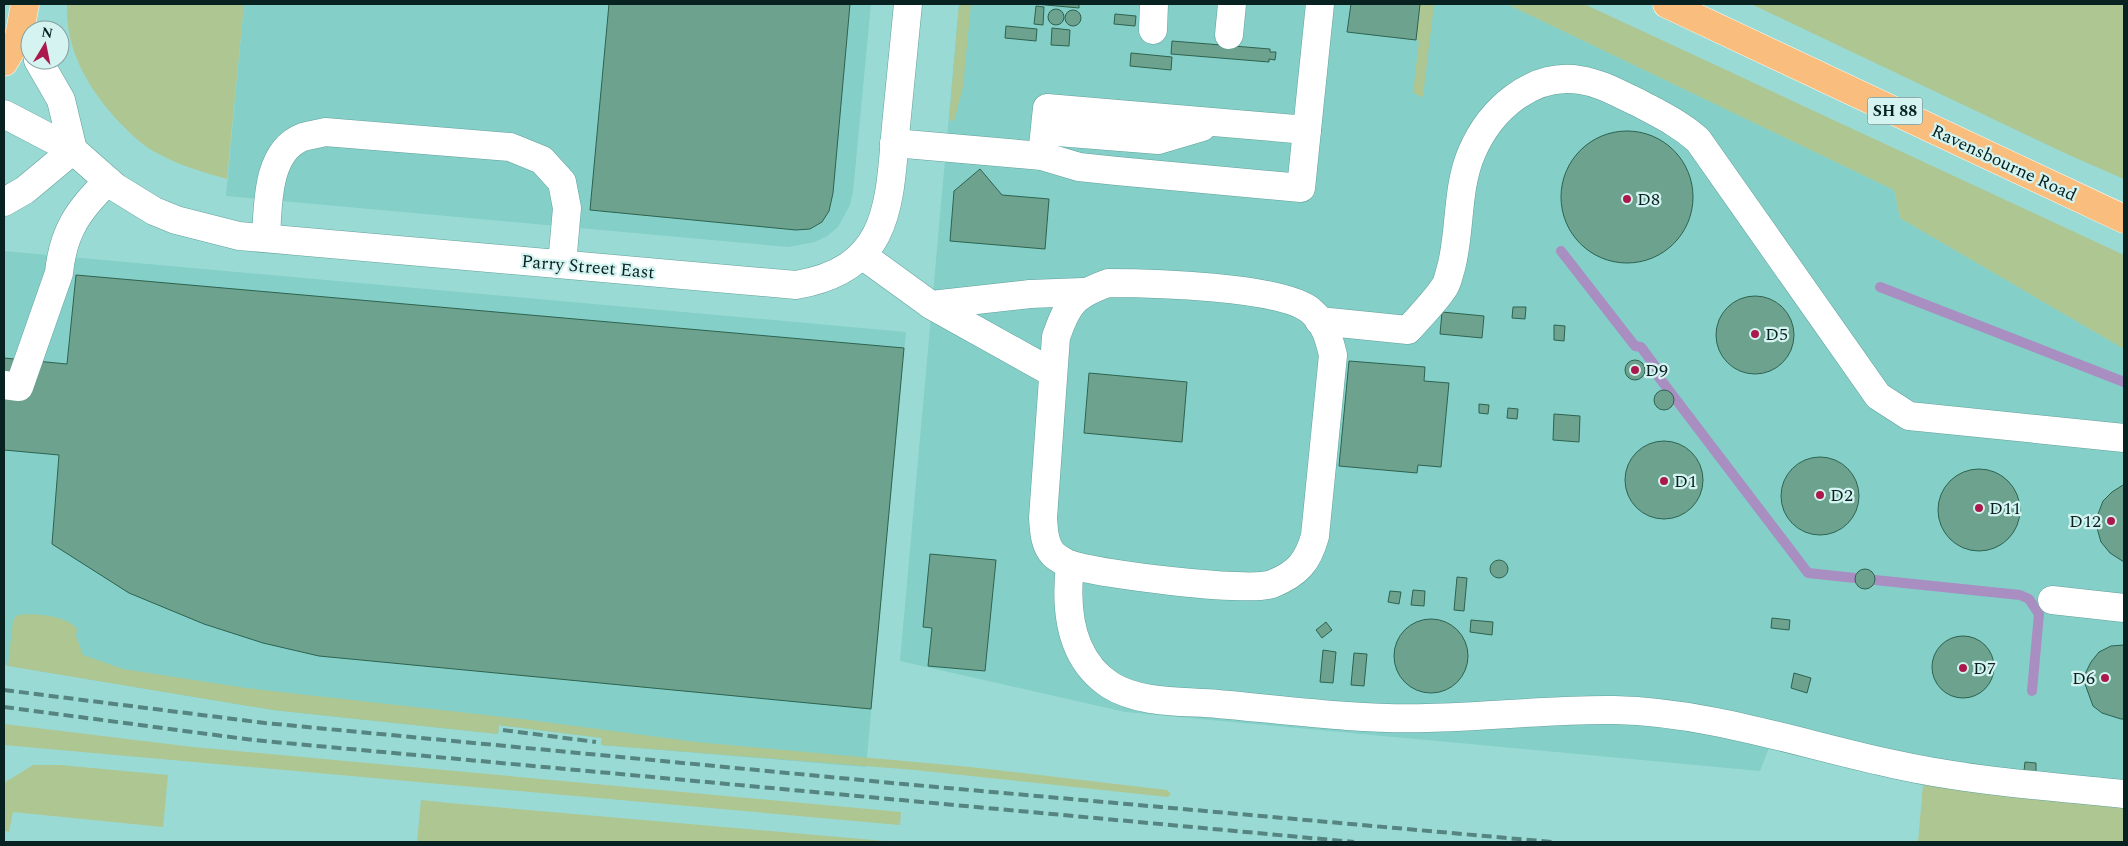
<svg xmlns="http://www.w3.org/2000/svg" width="2128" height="846" font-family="Spectral,serif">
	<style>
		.built { fill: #84cfc8 }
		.green { fill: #aec691 }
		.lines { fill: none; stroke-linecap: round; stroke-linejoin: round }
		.stream { stroke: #a98ec2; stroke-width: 10 }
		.building { fill: #6da38e; stroke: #2d6350 }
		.minor-casing { stroke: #62a19b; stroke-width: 29 }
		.highway-casing { stroke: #fff; stroke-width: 29 }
		.minor { stroke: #fff; stroke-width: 28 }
		.highway { stroke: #f9be7d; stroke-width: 28 }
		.rail { stroke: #568581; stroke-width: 4; stroke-dasharray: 10 5; stroke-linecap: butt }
		.poi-dot { fill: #ab194c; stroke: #d5f4f1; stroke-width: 2 }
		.labels { text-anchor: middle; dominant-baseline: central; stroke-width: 4.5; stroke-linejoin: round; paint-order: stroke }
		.shield { fill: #d5f4f1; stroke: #45615f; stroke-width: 1 }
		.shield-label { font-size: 16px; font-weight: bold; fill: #072220 }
		.street-label { font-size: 18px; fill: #072220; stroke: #d5f4f1 }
		.poi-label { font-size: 18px; fill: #072220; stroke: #d5f4f1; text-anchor: start }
	</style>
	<rect width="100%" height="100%" fill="#9adad4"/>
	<g class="built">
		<polygon points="244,4 871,4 853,192 850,205 838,227 827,236 815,242 788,247 226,196"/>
		<polygon points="959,4 1507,4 1894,190 1900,218 2124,349 2124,805 1923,785 1769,748 1760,771 1125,712 900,661"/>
		<polygon points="4,251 906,332 866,767 601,745 602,738 499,725 498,734 273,710 4,665"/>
	</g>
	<g class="green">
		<path d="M67 4H244L227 179C202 172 178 165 155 152 142 145 131 134 120 123 89 90 65 50 67 4Z"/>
		<polygon points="959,4 971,4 963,87 954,121 949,120"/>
		<polygon points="1420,4 1434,4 1423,97 1413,93 1419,41 1416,40"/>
		<polygon points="1507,4 1584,4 2124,255 2124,349 1900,218 1894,190"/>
		<polygon points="1751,4 2124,4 2124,179 2071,156"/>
		<path d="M18 615C34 613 66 615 77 629L76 636 83 655 123 669 246 688 522 719 696 742 970 767 1167 790 1171 794 1168 797 915 770 601 745 602 738 499 725 498 734 273 710 8 666 13 620Z"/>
		<polygon points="4,724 193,747 901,812 900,825 4,745"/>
		<polygon points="33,765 60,765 168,775 163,827 13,812 9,832 4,830 4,783"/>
		<polygon points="1923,785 2124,805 2124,842 1918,842"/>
		<polygon points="421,800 449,803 896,842 417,842"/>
	</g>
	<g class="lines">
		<g class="stream">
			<polyline points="1561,251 1635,346 1641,347 1658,370 1658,376 1808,573 1855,578"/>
			<polyline points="1880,287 2124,382"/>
			<polyline points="1875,580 2020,595 2029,599 2039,614 2032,691"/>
		</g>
	</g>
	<g class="building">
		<polygon points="609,4 850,4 833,193 829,211 822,222 810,229 796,230 590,210"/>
		<polygon points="1035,4 1079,4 1079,8"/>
		<polygon points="1351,4 1420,4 1416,40 1347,32"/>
		<polygon points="1036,6 1044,7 1043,25 1034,24"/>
		<circle cx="1056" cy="17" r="8"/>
		<circle cx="1073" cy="18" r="8"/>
		<polygon points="1115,14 1136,16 1135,26 1114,24"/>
		<polygon points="1006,26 1037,29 1036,41 1005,38"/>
		<polygon points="1052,28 1070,30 1069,46 1051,45"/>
		<polygon points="1172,41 1270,49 1270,52 1276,52 1275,60 1269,59 1269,62 1171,54"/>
		<polygon points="1131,53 1172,57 1171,70 1130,66"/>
		<circle cx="1627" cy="197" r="66"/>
		<polygon points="980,169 1002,195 1049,199 1045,249 950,241 954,191"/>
		<polygon points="76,275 904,348 871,709 319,656 263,643 204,624 129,593 52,544 59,455 4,450 4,358 67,364"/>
		<circle cx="1755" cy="335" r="39"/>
		<polygon points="1513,307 1526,307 1525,319 1512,318"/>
		<polygon points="1442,312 1484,316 1482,338 1440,334"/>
		<polygon points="1554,325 1565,326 1564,341 1554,340"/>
		<circle cx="1635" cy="370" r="10"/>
		<polygon points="1349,361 1425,367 1424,381 1449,383 1441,467 1418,465 1417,473 1339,466"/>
		<polygon points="1089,373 1187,382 1182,442 1084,433"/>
		<circle cx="1664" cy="400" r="10"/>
		<polygon points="1479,404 1489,405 1488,414 1479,413"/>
		<polygon points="1508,408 1518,409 1517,419 1507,418"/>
		<polygon points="1554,414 1580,416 1579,442 1553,440"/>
		<circle cx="1664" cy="480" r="39"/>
		<circle cx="1820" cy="496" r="39"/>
		<circle cx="1979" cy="510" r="41"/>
		<polygon points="2123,485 2124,485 2124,562 2110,553 2101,542 2097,528 2098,514 2103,501 2112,492"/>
		<polygon points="930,554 996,560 985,671 928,666 932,628 923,627"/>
		<circle cx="1499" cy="569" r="9"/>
		<circle cx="1865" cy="579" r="10"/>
		<polygon points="1457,577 1467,578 1464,611 1454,610"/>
		<polygon points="1413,590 1425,591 1424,606 1411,605"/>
		<polygon points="1390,591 1401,592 1399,604 1388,602"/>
		<polygon points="1772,618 1790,620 1789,630 1771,628"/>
		<circle cx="1431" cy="656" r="37"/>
		<polygon points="1471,620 1493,622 1492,635 1470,632"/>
		<polygon points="1326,622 1332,630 1322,638 1316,630"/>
		<circle cx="1963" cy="667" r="31"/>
		<polygon points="2124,645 2124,719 2121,719 2102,713 2093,706 2085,684 2086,672 2091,662 2099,652 2111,646"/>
		<polygon points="1323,650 1336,652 1333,683 1320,682"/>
		<polygon points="1354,653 1367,654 1364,686 1351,685"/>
		<polygon points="1794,673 1811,678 1807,693 1791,688"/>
		<polygon points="2025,762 2036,763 2036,772 2024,771"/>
	</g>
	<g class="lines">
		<defs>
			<g id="minor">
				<polyline points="1153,30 1154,4"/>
				<polyline points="1229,35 1232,4"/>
				<polyline points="38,60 61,100 73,150"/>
				<path d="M4 114 73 150 115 187 154 211 176 220 239 236 796 285C891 269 889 204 896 126 900 85 904 44 908 4"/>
				<polyline points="1045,131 1158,140 1202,127"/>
				<polyline points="894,143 1042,156 1079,167 1117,171 1301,188 1320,4"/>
				<polyline points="1042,156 1047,108 1307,130"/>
				<polyline points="4,202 25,190 73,150"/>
				<path d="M266 238C268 206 266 151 303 137 310 135 318 134 325 132L510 147 542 160 562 182 567 208 562 264"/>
				<polyline points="862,255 931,305 1030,294 1083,292"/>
				<path d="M1108 283C1149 283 1282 286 1311 311 1325 323 1329 338 1333 355L1315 536C1308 562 1297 574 1272 584 1249 593 1099 574 1072 565 1067 564 1057 558 1053 554 1044 544 1044 530 1043 518L1056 337C1068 303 1073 296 1108 283Z"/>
				<polyline points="931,305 1053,373"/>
				<path d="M1319 321 1408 330C1420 316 1435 302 1445 286 1448 281 1449 274 1451 268 1461 231 1456 188 1472 152 1490 110 1532 72 1580 80 1601 83 1619 94 1637 102 1659 114 1679 123 1698 140L1878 396 1909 416 2124 438"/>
				<path d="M4 385 19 387 59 273C63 232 78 210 108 181"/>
				<path d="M1070 565C1065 609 1069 658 1110 685 1140 704 1184 701 1218 704 1286 710 1359 720 1427 718 1490 717 1551 709 1614 710 1710 712 1800 744 1893 764 1969 781 2047 786 2124 794"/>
				<polyline points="2052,600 2124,608"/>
			</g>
			<g id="highway">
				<polyline points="1667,4 2124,219"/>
				<polyline points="4,62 19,37 25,4"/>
			</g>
		</defs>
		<use href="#minor" class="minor-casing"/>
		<use href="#highway" class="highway-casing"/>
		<use href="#minor" class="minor"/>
		<use href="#highway" class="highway"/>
		<g class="rail">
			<polyline points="4,690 265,723 903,784 1552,842"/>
			<polyline points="4,707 253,740 1354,842"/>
			<polyline points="503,730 596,742"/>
		</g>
	</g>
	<g class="poi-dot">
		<circle cx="1627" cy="199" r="5"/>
		<circle cx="1755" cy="334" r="5"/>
		<circle cx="1635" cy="370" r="5"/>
		<circle cx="1664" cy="481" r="5"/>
		<circle cx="1820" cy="495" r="5"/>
		<circle cx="1979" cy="508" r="5"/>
		<circle cx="2111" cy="521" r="5"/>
		<circle cx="1963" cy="668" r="5"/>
		<circle cx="2105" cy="678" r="5"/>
	</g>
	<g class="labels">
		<rect class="shield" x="1867.5" y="97.5" width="55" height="27" rx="4"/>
		<g class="shield-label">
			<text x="1895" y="111">SH 88</text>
		</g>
		<g class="street-label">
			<text transform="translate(2004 163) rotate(25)">Ravensbourne Road</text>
			<text transform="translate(588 267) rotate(5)">Parry Street East</text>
		</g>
		<g class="poi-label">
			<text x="1637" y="199">D8</text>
			<text x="1765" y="334">D5</text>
			<text x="1645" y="370">D9</text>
			<text x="1674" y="481">D1</text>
			<text x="1830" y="495">D2</text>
			<text x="1989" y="508">D11</text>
			<text x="2101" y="521" text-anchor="end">D12</text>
			<text x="1973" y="668">D7</text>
			<text x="2095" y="678" text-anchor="end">D6</text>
		</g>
	</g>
	<rect width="2128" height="846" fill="none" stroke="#072220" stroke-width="10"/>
	<g transform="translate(45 45) rotate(10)"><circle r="24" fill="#d5f4f1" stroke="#83a09d"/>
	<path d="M0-4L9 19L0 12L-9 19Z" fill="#ab194c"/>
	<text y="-8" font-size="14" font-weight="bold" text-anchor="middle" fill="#072220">N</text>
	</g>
</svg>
